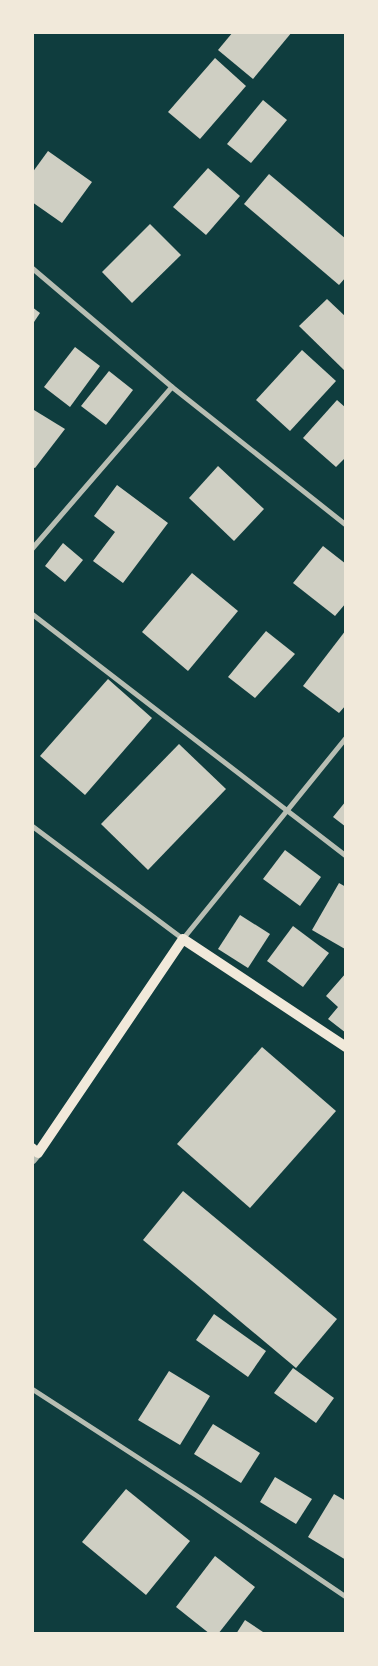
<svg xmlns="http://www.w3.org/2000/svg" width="378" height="1666" font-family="Montserrat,sans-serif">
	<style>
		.building { fill: #cfcfc3 }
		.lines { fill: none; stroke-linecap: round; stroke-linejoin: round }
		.minor { stroke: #b8beb3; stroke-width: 5 }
		.tertiary { stroke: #b8beb3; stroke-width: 9 }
		.secondary { stroke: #f1e9da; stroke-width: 10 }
	</style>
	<rect width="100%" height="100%" fill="#0f3d3e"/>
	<g class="building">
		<polygon points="233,32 292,32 253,79 218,50"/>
		<polygon points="215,58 246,86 200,139 168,112"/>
		<polygon points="263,100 287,120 251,163 227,144"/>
		<polygon points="48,151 92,182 62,223 32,202 32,173"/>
		<polygon points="208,168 240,196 206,235 173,207"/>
		<polygon points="269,174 346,239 346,277 339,285 244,204"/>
		<polygon points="150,224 181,255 132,303 102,272"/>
		<polygon points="327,299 346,317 346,372 299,326"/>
		<polygon points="32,307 40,313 32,325"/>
		<polygon points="75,347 100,366 70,407 44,387"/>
		<polygon points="302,350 336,381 290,431 256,400"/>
		<polygon points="109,371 133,390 106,425 81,406"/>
		<polygon points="337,400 346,408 346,457 336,467 303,438"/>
		<polygon points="34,410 65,429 35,468 32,467 32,412"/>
		<polygon points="218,466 264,509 234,541 189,498"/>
		<polygon points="117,485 168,523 123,583 93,561 115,532 94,516"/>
		<polygon points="63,543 83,560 65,582 45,566"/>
		<polygon points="323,546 346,564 346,603 335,616 293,583"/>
		<polygon points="192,573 238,611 188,671 142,632"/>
		<polygon points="346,630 346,705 339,713 303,686"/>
		<polygon points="266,631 295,654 255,698 228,677"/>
		<polygon points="108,679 152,718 85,795 40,756"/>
		<polygon points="179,744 226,789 148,870 101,824"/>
		<polygon points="346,801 346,827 333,817"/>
		<polygon points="285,850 321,877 300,906 263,879"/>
		<polygon points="339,883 346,887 345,949 312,930"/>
		<polygon points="240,915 270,934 248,968 218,949"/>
		<polygon points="293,926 329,953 303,987 267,961"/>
		<polygon points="346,973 346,1033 328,1019 338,1007 326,996"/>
		<polygon points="262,1047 336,1111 250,1208 177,1144"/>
		<polygon points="183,1191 337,1319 296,1368 143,1240"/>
		<polygon points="214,1314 266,1351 248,1377 196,1340"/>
		<polygon points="293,1368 334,1398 316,1423 274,1393"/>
		<polygon points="169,1371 210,1396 180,1445 138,1420"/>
		<polygon points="213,1424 260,1453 241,1483 194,1454"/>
		<polygon points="275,1477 312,1499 296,1524 260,1502"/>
		<polygon points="126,1489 190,1541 146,1595 82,1542"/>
		<polygon points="334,1494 346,1501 346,1560 308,1537"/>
		<polygon points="215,1556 255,1587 218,1634 210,1634 176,1607"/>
		<polygon points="245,1620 266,1634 236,1634"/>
	</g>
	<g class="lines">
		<g class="minor">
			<polyline points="32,268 172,387 346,525"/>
			<polyline points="32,549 172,387"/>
			<polyline points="32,614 346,856"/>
			<polyline points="32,826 183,939 346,738"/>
			<polyline points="32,1389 197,1496 346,1597"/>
		</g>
		<polyline class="tertiary" points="32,1160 38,1153"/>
		<polyline class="secondary" points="32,1148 38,1153 183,939 346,1047"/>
	</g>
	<rect width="378" height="1666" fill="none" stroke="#f1e9da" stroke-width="68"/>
</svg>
